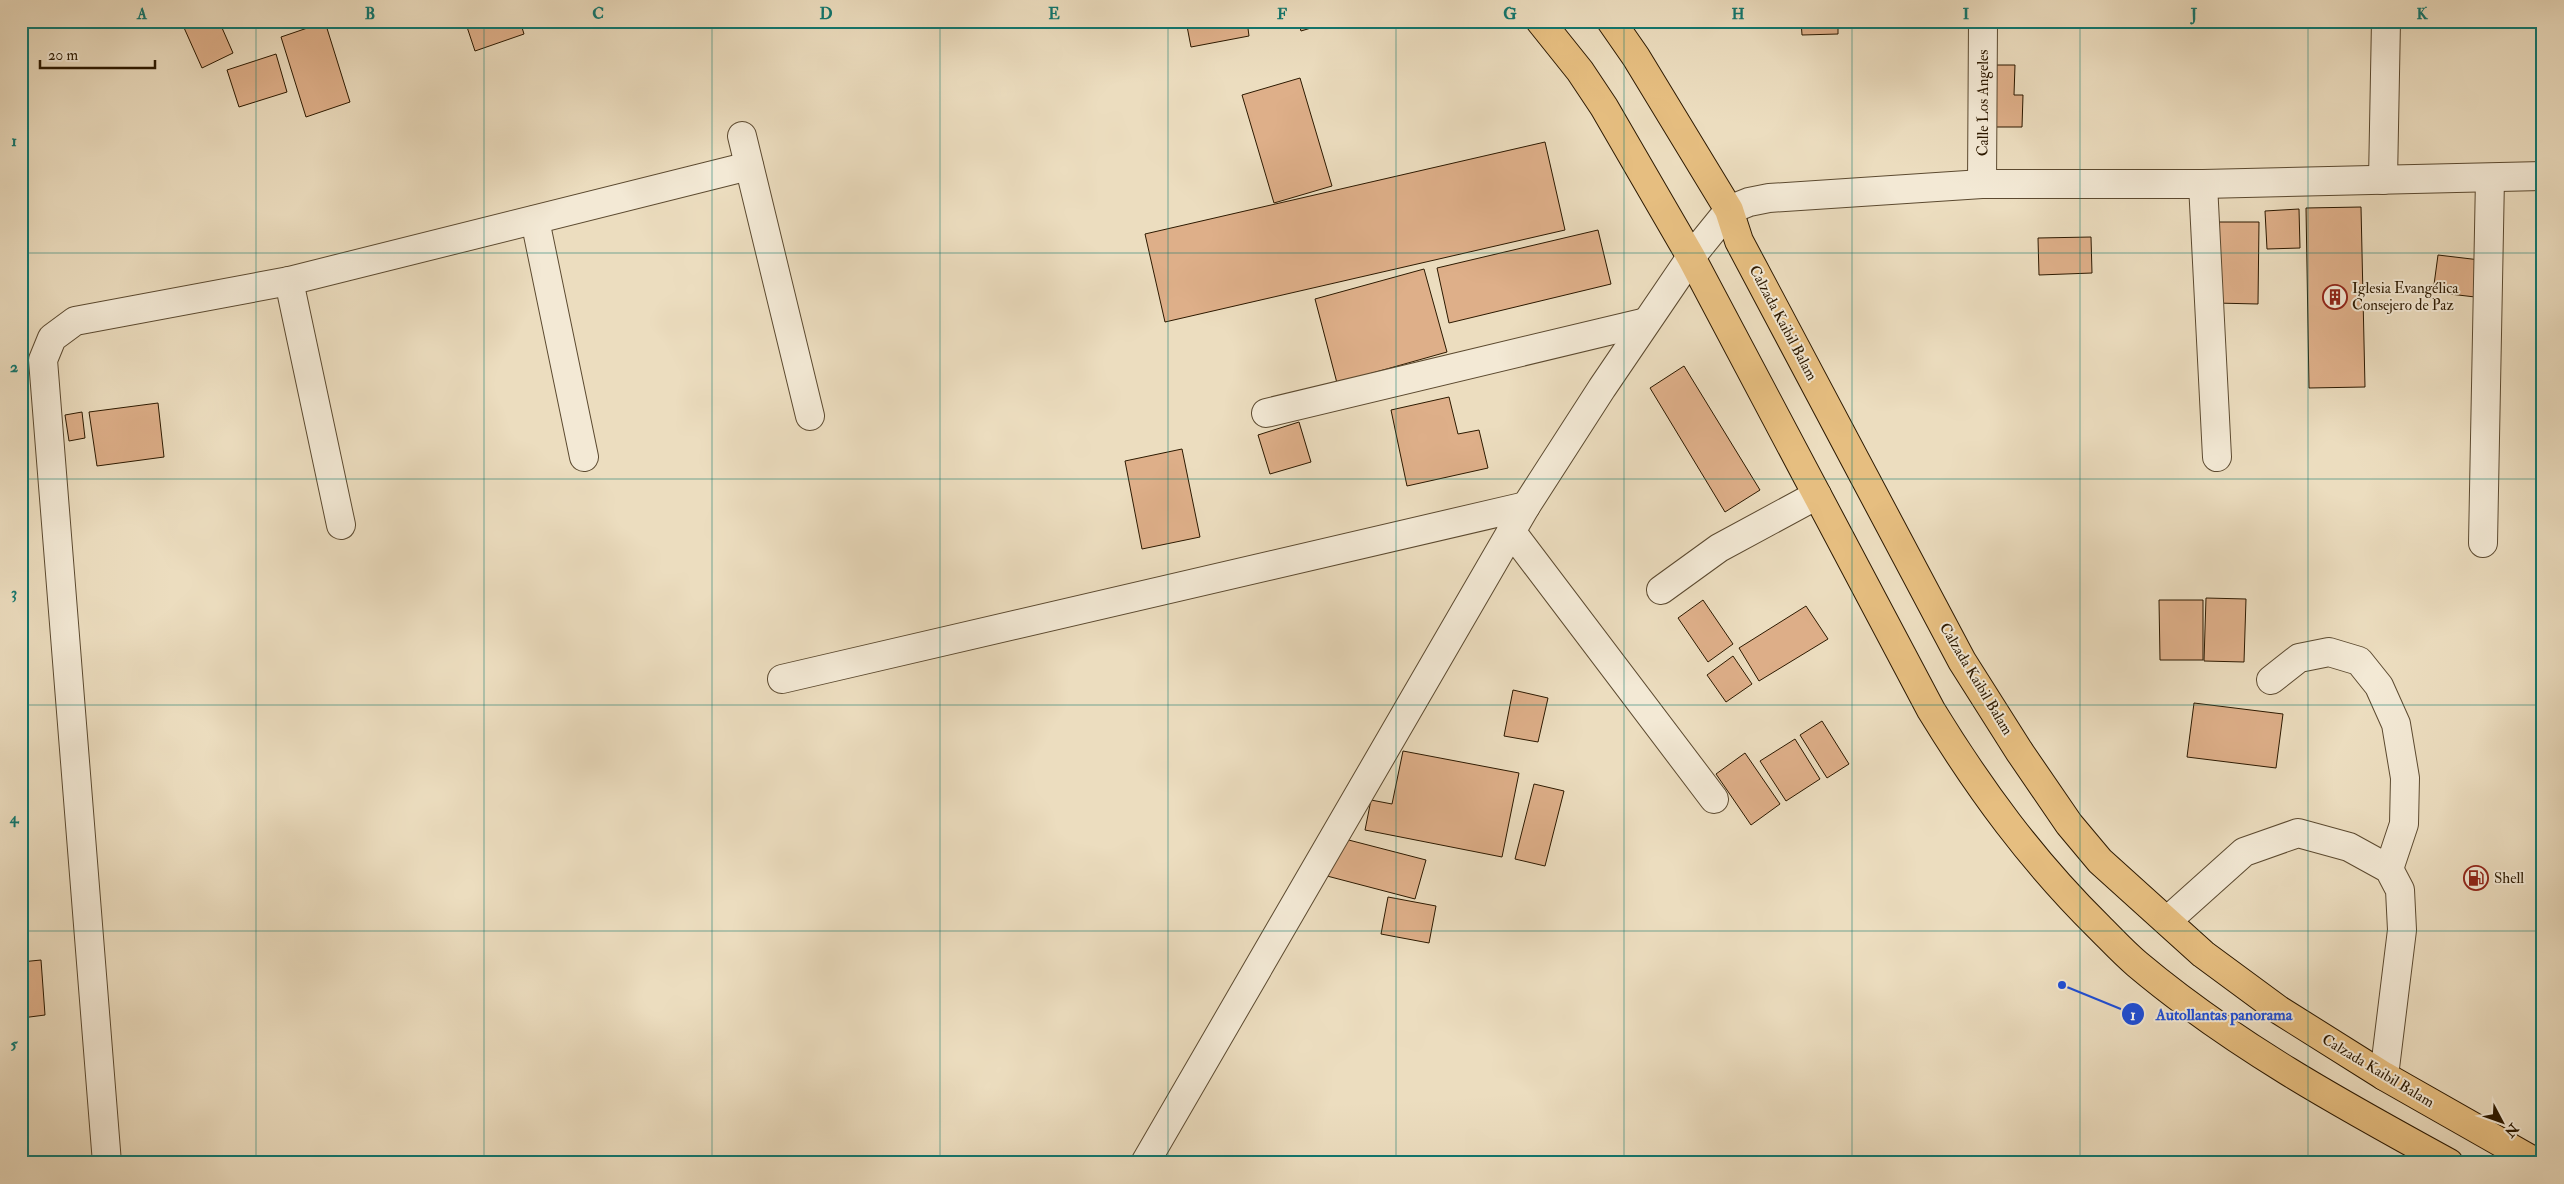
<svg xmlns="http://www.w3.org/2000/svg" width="2564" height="1184" font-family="'IM FELL Double Pica',serif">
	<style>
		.building { fill: #deaf89; stroke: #2c1900 }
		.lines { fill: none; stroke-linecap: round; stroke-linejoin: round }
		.minor-casing { stroke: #5c4a30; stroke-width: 30 }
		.major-casing { stroke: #2c1900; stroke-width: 30 }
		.minor { stroke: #f3e9d5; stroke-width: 28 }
		.major { stroke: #e6be80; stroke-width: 28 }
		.grid { fill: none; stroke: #0f766e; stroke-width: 1; stroke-opacity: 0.55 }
		.labels { text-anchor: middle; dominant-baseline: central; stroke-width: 4; stroke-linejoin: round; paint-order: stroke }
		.street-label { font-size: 15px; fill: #2c1900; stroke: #f3e9d5 }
		.poi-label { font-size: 15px; fill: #2c1900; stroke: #f3e9d5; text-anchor: start }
		.leader { fill: none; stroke: #1d4ed8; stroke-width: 2 }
		.callout-dot { fill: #1d4ed8; stroke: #f3e9d5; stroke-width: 2 }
		.mark-label { font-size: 15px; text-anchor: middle; font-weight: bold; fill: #fff }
		.callout-label { font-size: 16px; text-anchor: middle; font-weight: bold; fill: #1d4ed8; stroke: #f3e9d5; stroke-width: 4; stroke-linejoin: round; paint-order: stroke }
		.neatline { fill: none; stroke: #0f766e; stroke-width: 2 }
		.grid-label { font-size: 16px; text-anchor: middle; font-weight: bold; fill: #0f766e }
	</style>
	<rect width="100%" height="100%" fill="#ecddbf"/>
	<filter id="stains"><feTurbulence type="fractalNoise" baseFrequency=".004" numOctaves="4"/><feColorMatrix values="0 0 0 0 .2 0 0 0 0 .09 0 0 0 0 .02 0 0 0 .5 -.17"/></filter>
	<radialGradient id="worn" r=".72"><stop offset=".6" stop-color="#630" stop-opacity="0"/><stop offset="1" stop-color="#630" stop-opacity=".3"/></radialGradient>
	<g class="building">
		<polygon points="181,21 219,21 233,53 202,68"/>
		<polygon points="465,21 520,21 524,34 475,51"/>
		<polygon points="1186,21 1247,21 1249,36 1191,47"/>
		<polygon points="1298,21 1334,21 1301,31"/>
		<polygon points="1801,21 1838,21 1838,34 1802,35"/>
		<polygon points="325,22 350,102 306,117 281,37"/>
		<polygon points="276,54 287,92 239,107 227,70"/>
		<polygon points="1986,65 2015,65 2014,95 2023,95 2022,127 1985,127"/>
		<polygon points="1300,78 1332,186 1274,203 1242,95"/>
		<polygon points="1545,142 1565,230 1165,322 1145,234"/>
		<polygon points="2361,207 2365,387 2309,388 2306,208"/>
		<polygon points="2299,209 2300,248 2267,249 2265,211"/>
		<polygon points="2216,222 2259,222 2258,304 2215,303"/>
		<polygon points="1598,230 1611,284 1449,323 1437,268"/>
		<polygon points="2091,237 2092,273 2039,275 2038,238"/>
		<polygon points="2438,255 2480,260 2475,297 2433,292"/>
		<polygon points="1424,269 1447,352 1337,383 1315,299"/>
		<polygon points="1684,366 1760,490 1725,512 1650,388"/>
		<polygon points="1449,397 1458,434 1479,430 1488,468 1407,486 1391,410"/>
		<polygon points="158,403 164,457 97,466 89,412"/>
		<polygon points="82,412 85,438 69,441 65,415"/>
		<polygon points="1299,422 1311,462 1270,474 1258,435"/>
		<polygon points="1182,449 1200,537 1142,549 1125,461"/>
		<polygon points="2206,598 2246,599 2244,662 2204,661"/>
		<polygon points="1703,600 1733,644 1708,662 1678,618"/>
		<polygon points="2159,600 2203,600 2203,660 2160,660"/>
		<polygon points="1806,606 1828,639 1759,681 1739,648"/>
		<polygon points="1733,656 1752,684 1726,702 1707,675"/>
		<polygon points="1513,690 1548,698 1538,742 1504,736"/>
		<polygon points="2194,703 2283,714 2276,768 2187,757"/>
		<polygon points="1822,721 1849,764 1827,778 1800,735"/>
		<polygon points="1795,739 1820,779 1786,801 1760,761"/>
		<polygon points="1403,751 1519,773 1502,857 1365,830 1371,800 1392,804"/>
		<polygon points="1745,753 1780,804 1751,825 1716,774"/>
		<polygon points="1534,784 1564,791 1545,866 1515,859"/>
		<polygon points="1337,837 1426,860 1415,899 1327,876"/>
		<polygon points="1388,897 1436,906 1429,943 1381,934"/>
		<polygon points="41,960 45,1015 22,1018 21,962"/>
	</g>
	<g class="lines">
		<defs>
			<g id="minor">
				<polyline points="742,136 810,416"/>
				<polyline points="2383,180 2386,21"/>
				<polyline points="1982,184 1983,21"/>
				<polyline points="2203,184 2217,457"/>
				<polyline points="535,220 584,457"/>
				<polyline points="289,281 341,525"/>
				<polyline points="1266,413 1646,322"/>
				<polyline points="1511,531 1714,799"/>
				<polyline points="2483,543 2490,178"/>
				<polyline points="1661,590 1719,548 1817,495"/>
				<polyline points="782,679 1526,506"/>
				<polyline points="2271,680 2299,658 2329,652 2359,661 2379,686 2396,724 2405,778 2404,824 2389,869"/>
				<polyline points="2167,921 2244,852 2298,833 2349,847 2389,869 2400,890 2402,930 2384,1076"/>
				<polyline points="107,1163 43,360 52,338 75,321 289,281 749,166"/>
				<polyline points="1145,1163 1526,506 1602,388 1691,257 1729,210 1749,202 1769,198 1982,184 2203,184 2543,176"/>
			</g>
			<g id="major">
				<path d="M1540 21 1580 71 1604 107 1691 257 1931 710C1980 790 2032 861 2099 927 2112 940 2124 953 2137 964 2232 1044 2341 1104 2449 1163"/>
				<polyline points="1611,21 1636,57 1729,210 1739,241 1962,661 2019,751 2069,824 2100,861 2203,954 2279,1010 2384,1076 2537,1163"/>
			</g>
		</defs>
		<use href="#minor" class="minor-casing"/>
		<use href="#major" class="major-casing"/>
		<use href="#minor" class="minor"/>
		<use href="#major" class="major"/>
	</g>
	<path class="grid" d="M256 21V1163M484 21V1163M712 21V1163M940 21V1163M1168 21V1163M1396 21V1163M1624 21V1163M1852 21V1163M2080 21V1163M2308 21V1163M21 253H2543M21 479H2543M21 705H2543M21 931H2543"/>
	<defs>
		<symbol id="building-ring" viewBox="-11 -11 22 22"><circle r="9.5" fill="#f3e9d5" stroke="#8f2418" stroke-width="1.5"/><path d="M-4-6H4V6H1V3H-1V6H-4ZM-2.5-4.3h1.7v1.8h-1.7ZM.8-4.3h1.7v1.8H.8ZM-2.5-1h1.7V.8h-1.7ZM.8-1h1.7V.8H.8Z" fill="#8f2418"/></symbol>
		<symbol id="fuel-ring" viewBox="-11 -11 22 22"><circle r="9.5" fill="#f3e9d5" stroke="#8f2418" stroke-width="1.5"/><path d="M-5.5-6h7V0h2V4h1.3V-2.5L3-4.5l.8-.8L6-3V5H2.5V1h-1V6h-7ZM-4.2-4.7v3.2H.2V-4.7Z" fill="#8f2418"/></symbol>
	</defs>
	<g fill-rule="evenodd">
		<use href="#building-ring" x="2321" y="283" width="28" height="28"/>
		<use href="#fuel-ring" x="2462" y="864" width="28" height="28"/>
	</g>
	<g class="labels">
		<g class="street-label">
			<text transform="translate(1983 103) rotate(-90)">Calle Los Angeles</text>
			<text transform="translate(1783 323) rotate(62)">Calzada Kaibil Balam</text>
			<text transform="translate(1976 679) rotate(59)">Calzada Kaibil Balam</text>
			<text transform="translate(2378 1071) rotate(31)">Calzada Kaibil Balam</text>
		</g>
		<g class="poi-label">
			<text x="2352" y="288">Iglesia Evangélica<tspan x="2352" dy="17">Consejero de Paz</tspan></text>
			<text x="2494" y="878">Shell</text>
		</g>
	</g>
	<path class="leader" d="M2062 985L2133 1014"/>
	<g class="callout-dot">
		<circle cx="2062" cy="985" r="5"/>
		<circle cx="2133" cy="1014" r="12"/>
	</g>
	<g class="mark-label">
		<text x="2133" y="1020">1</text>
	</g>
	<g class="callout-label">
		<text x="2224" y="1020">Autollantas panorama</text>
	</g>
	<rect width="2564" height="1184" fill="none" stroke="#ecddbf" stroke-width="55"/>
	<g transform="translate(2502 1122) rotate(131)" stroke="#f3e9d5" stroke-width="4" paint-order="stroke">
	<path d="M0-4L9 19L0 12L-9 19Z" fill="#2c1900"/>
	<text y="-8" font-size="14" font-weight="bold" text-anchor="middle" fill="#2c1900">N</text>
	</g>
	<path d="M40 60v8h115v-8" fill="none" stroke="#2c1900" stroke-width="2.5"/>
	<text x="48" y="60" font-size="15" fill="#2c1900" stroke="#f3e9d5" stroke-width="4" paint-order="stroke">20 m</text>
	<rect x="28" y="28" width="2508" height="1128" class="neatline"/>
	<g class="grid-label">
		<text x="142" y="19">A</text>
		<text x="370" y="19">B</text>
		<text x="598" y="19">C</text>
		<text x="826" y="19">D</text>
		<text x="1054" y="19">E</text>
		<text x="1282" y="19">F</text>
		<text x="1510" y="19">G</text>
		<text x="1738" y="19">H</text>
		<text x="1966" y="19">I</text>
		<text x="2194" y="19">J</text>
		<text x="2422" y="19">K</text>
		<text x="14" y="146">1</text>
		<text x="14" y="372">2</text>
		<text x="14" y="598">3</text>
		<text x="14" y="823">4</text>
		<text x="14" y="1049">5</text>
	</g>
	<rect width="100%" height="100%" filter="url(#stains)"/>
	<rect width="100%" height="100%" fill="url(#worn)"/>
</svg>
